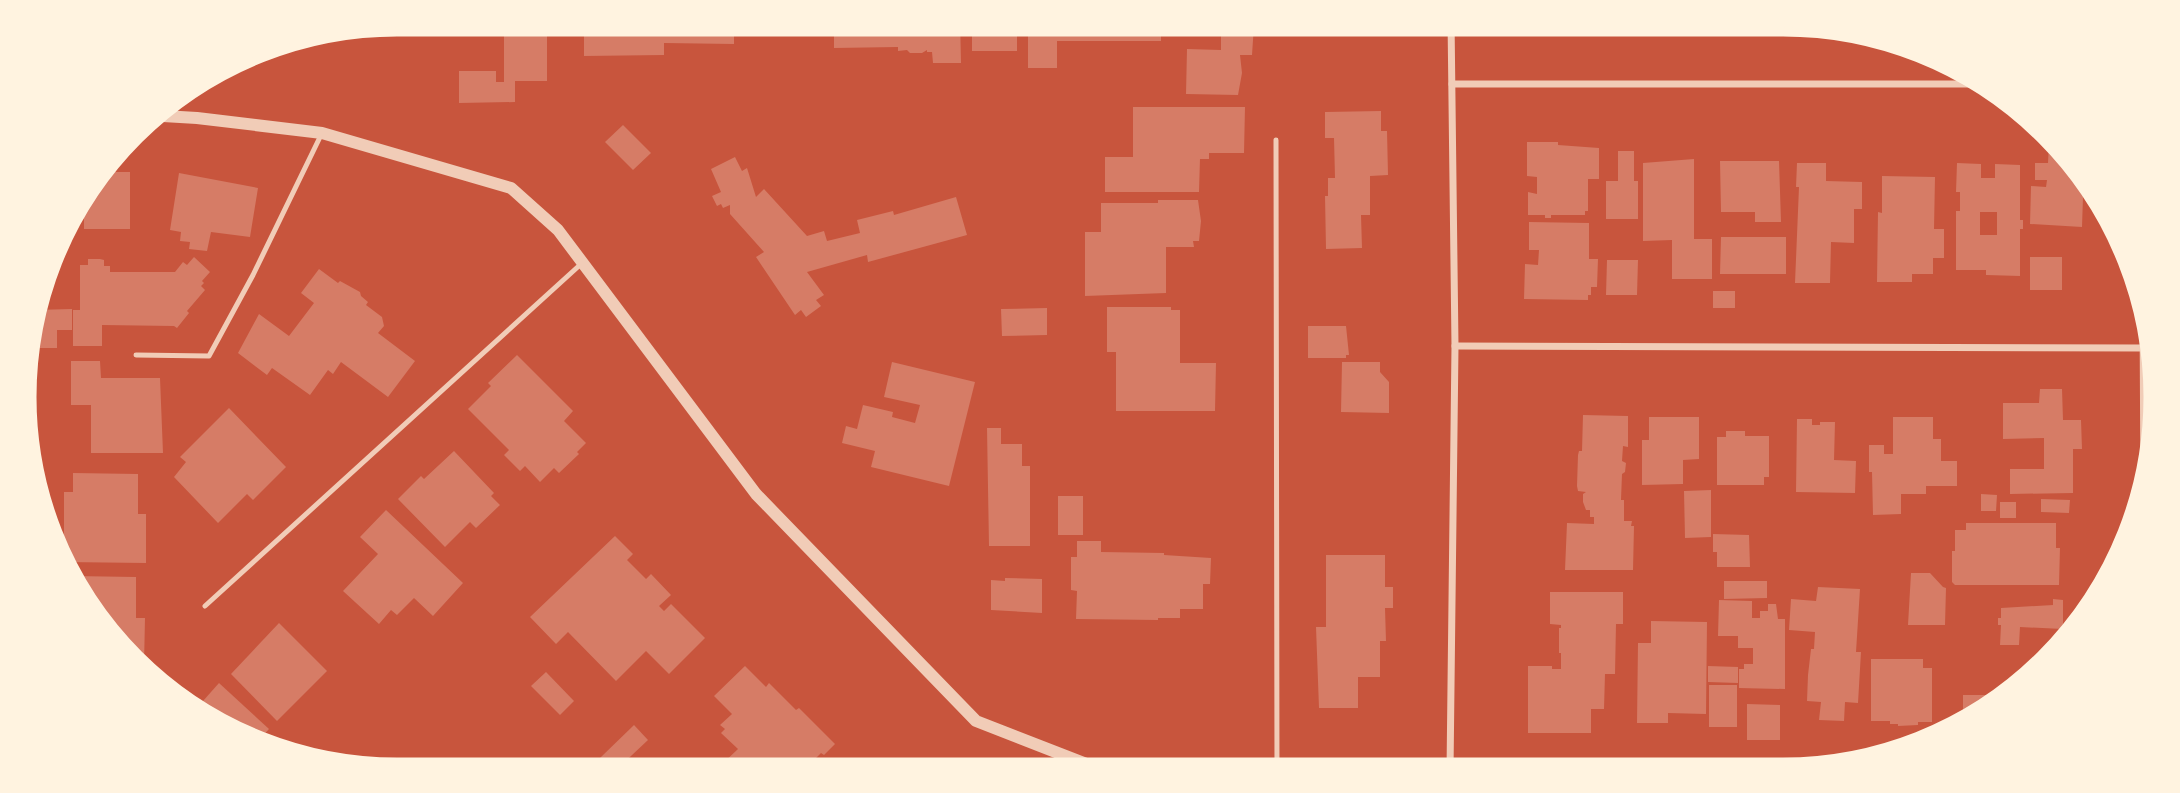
<svg xmlns="http://www.w3.org/2000/svg" width="2180" height="793" font-family="'Source Sans 3',sans-serif">
	<style>
		.building { fill: #d67c66; fill-rule: evenodd }
		.lines { fill: none; stroke-linecap: round; stroke-linejoin: round }
		.service { stroke: #f1ccb7; stroke-width: 5 }
		.minor { stroke: #f1ccb7; stroke-width: 7 }
		.tertiary { stroke: #f1ccb7; stroke-width: 12 }
		.rim { fill: none; stroke: #fff3e0; stroke-width: 9 }
	</style>
	<rect width="100%" height="100%" fill="#c8553d"/>
	<g class="building">
		<polygon points="504,19 547,19 547,81 515,81 515,102 459,103 459,71 496,71 496,82 504,82"/>
		<polygon points="584,19 734,19 734,44 664,43 664,55 584,56"/>
		<polygon points="756,19 960,19 961,63 933,63 932,52 927,52 927,50 922,53 910,53 907,50 898,51 898,47 834,48 834,33 756,34"/>
		<rect x="972" y="19" width="45" height="32"/>
		<polygon points="1028,19 1161,19 1161,41 1057,41 1057,68 1028,68"/>
		<polygon points="1221,19 1373,19 1373,27 1360,27 1359,36 1262,31 1262,25 1254,25 1252,55 1240,55 1242,73 1238,95 1186,94 1187,49 1221,50"/>
		<polygon points="1133,107 1245,107 1244,153 1209,153 1209,159 1200,159 1199,192 1105,192 1105,157 1133,157"/>
		<polygon points="1381,111 1381,131 1387,131 1388,175 1370,176 1370,215 1361,215 1362,248 1326,249 1325,196 1328,196 1328,178 1335,178 1334,138 1325,138 1325,112"/>
		<polygon points="623,125 651,153 633,170 605,142"/>
		<polygon points="1527,142 1558,142 1558,145 1599,148 1599,179 1588,179 1588,211 1585,211 1585,215 1551,215 1551,218 1545,218 1545,215 1528,215 1528,192 1537,194 1537,177 1527,176"/>
		<polygon points="2049,142 2053,143 2091,187 2091,197 2083,197 2082,227 2030,224 2031,186 2046,187 2047,180 2035,180 2035,163 2048,163"/>
		<polygon points="1618,151 1634,151 1634,181 1638,181 1638,219 1606,219 1606,181 1618,181"/>
		<polygon points="735,157 742,171 747,168 756,197 764,189 807,236 824,231 827,241 860,233 857,220 893,211 894,215 956,197 967,235 868,262 867,255 807,272 824,295 816,300 821,306 806,317 801,310 795,315 756,257 764,252 730,214 730,205 723,208 721,204 717,206 712,196 721,192 711,169"/>
		<polygon points="1694,159 1694,239 1712,239 1712,279 1672,279 1672,240 1643,241 1643,163"/>
		<polygon points="1720,161 1779,161 1781,222 1755,222 1755,212 1721,212"/>
		<polygon points="1797,163 1826,163 1826,181 1862,182 1862,209 1854,209 1854,243 1831,242 1830,283 1795,283 1799,187 1796,187"/>
		<path d="M1957 163 1981 164V178H1995V164L2020 165V220H2023V229H2020V276L1986 275V270H1956V211H1960V192H1956ZM1980 212H1997V235H1980Z"/>
		<polygon points="99,172 130,172 130,229 84,229 84,217 67,217 70,208"/>
		<polygon points="179,173 258,188 250,237 211,232 207,251 189,249 190,242 180,241 181,232 170,230"/>
		<polygon points="1882,176 1935,177 1934,229 1944,229 1944,258 1933,258 1933,274 1912,274 1912,282 1877,282 1878,212 1882,213"/>
		<polygon points="1158,200 1198,200 1201,221 1199,241 1193,241 1194,247 1166,247 1166,293 1085,296 1085,232 1101,232 1101,203 1158,203"/>
		<polygon points="1529,222 1589,223 1589,259 1598,259 1597,287 1591,287 1591,295 1588,295 1588,300 1524,299 1525,264 1538,265 1539,250 1529,250"/>
		<polygon points="1721,237 1786,237 1786,274 1720,274"/>
		<polygon points="194,257 210,272 202,281 204,283 201,286 205,290 187,311 189,313 177,328 174,326 102,325 102,346 73,346 73,310 80,310 80,265 88,265 88,259 100,259 104,260 104,266 110,266 110,272 175,272 183,262 187,265"/>
		<rect x="2030" y="257" width="32" height="33"/>
		<polygon points="1607,260 1638,260 1637,295 1606,295"/>
		<polygon points="319,269 338,283 340,281 360,292 361,296 368,302 366,305 382,317 384,326 378,333 415,361 388,397 341,362 333,374 328,370 310,395 272,368 267,375 238,353 259,314 289,336 314,303 301,293"/>
		<rect x="1713" y="291" width="22" height="17"/>
		<polygon points="1107,307 1171,307 1171,310 1180,310 1180,363 1216,363 1215,411 1116,411 1116,352 1107,352"/>
		<polygon points="1047,308 1047,335 1002,336 1001,309"/>
		<polygon points="72,309 72,330 57,330 57,348 23,348 35,310"/>
		<polygon points="1308,326 1346,326 1349,355 1346,355 1346,358 1308,358"/>
		<polygon points="517,355 573,411 564,421 586,443 577,452 579,454 559,473 554,468 540,482 525,466 520,471 504,455 509,450 468,409 491,386 488,383"/>
		<polygon points="71,361 100,361 101,378 160,378 163,453 91,453 91,405 71,405"/>
		<polygon points="892,362 975,382 949,486 871,467 875,451 842,443 846,426 857,429 863,405 893,412 892,417 915,423 920,405 884,397"/>
		<polygon points="1342,362 1380,362 1380,372 1389,382 1389,413 1341,412"/>
		<polygon points="2040,389 2062,389 2063,420 2081,420 2082,449 2073,449 2073,493 2010,494 2010,469 2044,469 2044,438 2003,439 2003,403 2039,403"/>
		<polygon points="229,408 286,467 253,500 247,494 218,523 174,477 186,462 180,457"/>
		<polygon points="1583,415 1628,416 1628,447 1623,446 1622,461 1626,463 1625,472 1622,474 1621,500 1624,500 1624,521 1632,521 1631,526 1634,526 1633,570 1565,570 1567,523 1594,524 1594,517 1590,517 1590,510 1586,510 1583,502 1583,494 1586,492 1578,491 1577,486 1578,455 1579,451 1582,451"/>
		<polygon points="1649,417 1699,417 1699,459 1683,460 1683,484 1642,485 1642,440 1649,440"/>
		<polygon points="1893,417 1933,417 1933,439 1941,439 1941,461 1957,461 1957,486 1926,486 1926,494 1901,494 1901,514 1873,515 1872,472 1869,472 1869,445 1884,445 1884,454 1893,454"/>
		<polygon points="1797,419 1812,419 1812,425 1820,425 1820,422 1835,422 1834,460 1856,461 1855,493 1796,492"/>
		<polygon points="987,428 1001,428 1001,444 1022,444 1022,466 1030,466 1030,546 989,546"/>
		<polygon points="1726,431 1745,431 1745,436 1769,436 1769,477 1764,477 1764,485 1717,485 1717,437 1726,437"/>
		<polygon points="454,451 494,493 491,496 500,505 476,528 470,522 445,547 398,499 421,476 424,479"/>
		<polygon points="73,473 138,474 138,514 146,514 146,563 64,562 64,492 73,492"/>
		<polygon points="1711,490 1711,537 1685,538 1684,491"/>
		<polygon points="1981,494 1997,495 1996,511 1981,511"/>
		<rect x="1058" y="496" width="25" height="39"/>
		<polygon points="2041,499 2070,500 2069,513 2041,512"/>
		<rect x="2000" y="502" width="16" height="16"/>
		<polygon points="386,510 463,583 433,616 414,598 397,615 391,610 379,624 343,591 378,554 360,537"/>
		<polygon points="1966,523 2056,523 2056,548 2060,548 2059,585 1955,585 1952,582 1952,551 1955,551 1955,530 1966,530"/>
		<polygon points="1713,534 1749,535 1750,567 1717,567 1717,552 1713,552"/>
		<polygon points="615,536 633,554 627,560 646,579 651,574 671,595 659,606 664,611 671,604 705,638 669,674 646,651 616,681 568,632 556,644 530,617"/>
		<polygon points="1077,541 1101,541 1101,552 1164,553 1164,555 1211,558 1210,584 1203,584 1203,609 1180,609 1180,618 1158,618 1158,620 1076,619 1077,591 1071,590 1071,557 1077,557"/>
		<polygon points="1326,555 1385,555 1385,587 1393,587 1393,608 1385,608 1386,641 1380,641 1380,677 1358,677 1358,708 1319,708 1316,627 1326,627"/>
		<polygon points="1911,573 1930,573 1943,587 1946,588 1945,625 1908,625"/>
		<polygon points="73,576 136,577 136,618 145,618 144,665 138,665 83,606 73,582"/>
		<polygon points="1005,578 1042,579 1042,613 991,610 991,580 1005,581"/>
		<polygon points="1724,581 1767,581 1767,598 1724,599"/>
		<polygon points="1818,587 1860,589 1856,652 1861,652 1858,703 1845,702 1844,721 1819,720 1821,702 1807,701 1808,675 1811,649 1814,649 1815,632 1789,630 1791,599 1816,601"/>
		<polygon points="1550,592 1623,592 1623,624 1616,624 1615,674 1605,674 1604,709 1591,709 1591,733 1528,733 1528,666 1552,666 1552,669 1561,669 1561,653 1559,653 1559,628 1561,628 1561,625 1550,624"/>
		<polygon points="2053,599 2063,600 2063,629 2020,627 2019,645 2000,645 2001,625 1998,625 1998,618 2001,618 2001,608 2053,605"/>
		<polygon points="1719,600 1752,601 1752,618 1760,618 1760,611 1768,611 1768,604 1776,604 1778,619 1785,619 1785,689 1739,688 1739,669 1744,669 1744,664 1753,664 1753,648 1738,648 1738,636 1718,636"/>
		<polygon points="1651,621 1707,622 1706,714 1668,713 1668,723 1637,723 1638,643 1651,643"/>
		<polygon points="279,623 327,671 277,721 231,674"/>
		<polygon points="1871,659 1923,659 1923,668 1932,668 1932,722 1918,722 1918,725 1898,726 1898,724 1890,724 1890,721 1871,721"/>
		<polygon points="745,666 766,687 769,683 796,710 799,708 835,744 824,755 821,753 801,773 729,773 721,765 738,749 721,733 725,729 720,725 732,714 714,696"/>
		<polygon points="1708,666 1738,667 1738,683 1708,682"/>
		<polygon points="546,672 574,701 560,715 531,686"/>
		<polygon points="219,683 269,729 258,741 195,710"/>
		<rect x="1709" y="685" width="28" height="42"/>
		<polygon points="1963,695 2010,695 1963,726"/>
		<polygon points="1747,704 1780,705 1780,740 1747,740"/>
		<polygon points="634,725 648,740 614,772 600,758"/>
		<polygon points="852,765 865,773 845,773 848,767 850,768"/>
	</g>
	<g class="lines">
		<g class="service">
			<polyline points="1276,140 1277,772"/>
			<polyline points="136,355 209,356 253,275 322,133"/>
			<polyline points="205,606 581,264"/>
		</g>
		<g class="minor">
			<polyline points="1452,84 1986,84"/>
			<polyline points="2143,304 2144,503"/>
			<polyline points="1455,346 2144,348"/>
			<polyline points="1450,771 1455,346 1451,19"/>
		</g>
		<polyline class="tertiary" points="146,115 197,118 322,133 511,188 558,230 756,494 976,721 1107,772"/>
	</g>
	<path d="M0 0H2180V793H0ZM397 32H1783A365 365 0 0 1 2148 397V397A365 365 0 0 1 1783 762H397A365 365 0 0 1 32 397V397A365 365 0 0 1 397 32Z" fill="#fff3e0" fill-rule="evenodd"/>
	<path class="rim" d="M397 32H1783A365 365 0 0 1 2148 397V397A365 365 0 0 1 1783 762H397A365 365 0 0 1 32 397V397A365 365 0 0 1 397 32Z"/>
</svg>
